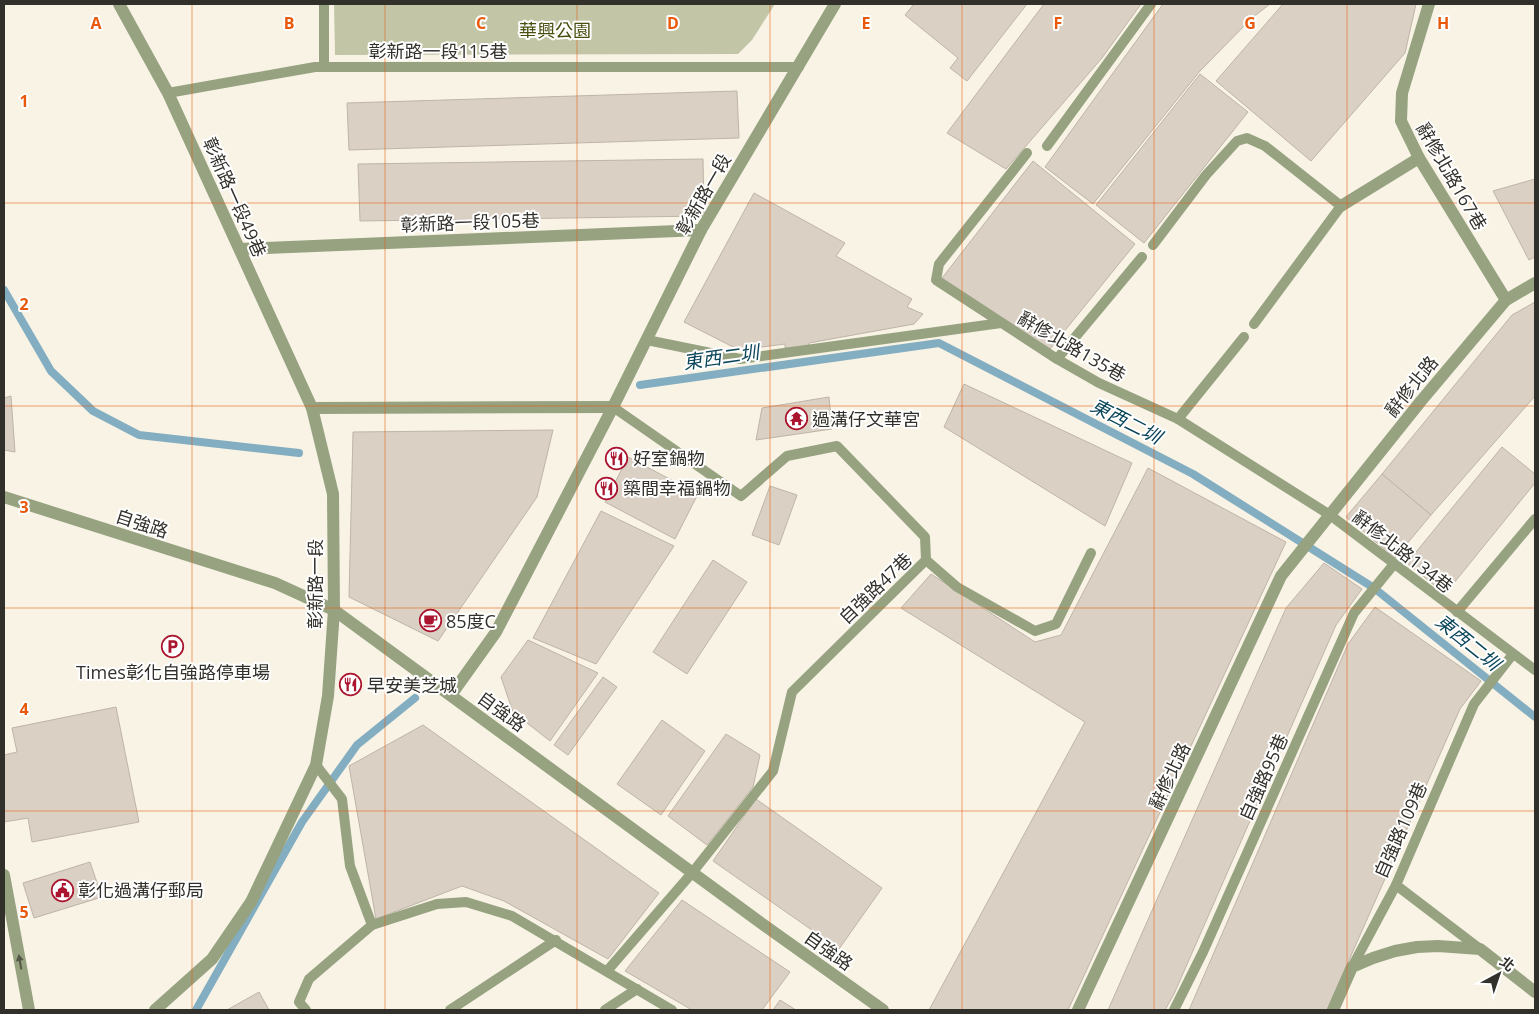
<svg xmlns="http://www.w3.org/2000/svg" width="1539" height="1014" font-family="'Open Sans','Noto Sans TC',sans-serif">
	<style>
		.green { fill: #c2c6a7 }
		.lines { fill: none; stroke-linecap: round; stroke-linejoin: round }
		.stream { stroke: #83adc0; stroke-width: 8 }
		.building { fill: #dbd0c4; stroke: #beb4a8 }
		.service { stroke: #96a280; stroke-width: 10 }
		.minor { stroke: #96a280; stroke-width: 12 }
		.tertiary { stroke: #96a280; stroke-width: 12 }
		.oneway { fill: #555848 }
		.grid { fill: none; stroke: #e8590c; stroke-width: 1; stroke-opacity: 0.55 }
		.labels { text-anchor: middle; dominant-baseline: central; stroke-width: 4; stroke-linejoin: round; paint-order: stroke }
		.park-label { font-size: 18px; fill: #4a4e0f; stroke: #fff }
		.street-label { font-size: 18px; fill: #32302a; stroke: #fff }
		.poi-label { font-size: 18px; fill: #32302a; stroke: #fff; text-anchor: start }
		.water-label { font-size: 19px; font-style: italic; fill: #0c465a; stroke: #fff }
		.grid-label { font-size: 16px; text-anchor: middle; font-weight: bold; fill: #e8590c; stroke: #fff; stroke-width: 4; stroke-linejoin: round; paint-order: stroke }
	</style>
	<rect width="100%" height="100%" fill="#f8f3e5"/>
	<polygon class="green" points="334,4 775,4 752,40 738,54 335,55"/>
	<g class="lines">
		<g class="stream">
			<polyline points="4,290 51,371 93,411 139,435 299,453"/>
			<polyline points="640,385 939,343 1193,474 1374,588 1535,717"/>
			<polyline points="196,1010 302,822 357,745 415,698"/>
		</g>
	</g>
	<g class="building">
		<polygon points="914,4 1027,4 967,81 950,68 958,58 905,15"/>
		<polygon points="1044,4 1141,4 1102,58 1006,169 947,133"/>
		<polygon points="1163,4 1270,4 1252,18 1200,71 1093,204 1045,167"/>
		<polygon points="1283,4 1416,4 1405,53 1311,161 1216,81"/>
		<polygon points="1200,74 1248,112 1144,243 1096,205"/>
		<polygon points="737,91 739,138 349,150 347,103"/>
		<polygon points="703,159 704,216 360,221 358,164"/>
		<polygon points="1033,161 1135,244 1050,349 942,278"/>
		<polygon points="1535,179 1535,257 1529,260 1493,191"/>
		<polygon points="754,193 845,243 836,256 912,299 907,307 923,314 914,324 809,343 808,346 785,348 785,344 739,350 684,322"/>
		<polygon points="1535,302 1535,396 1431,515 1382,474 1512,315"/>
		<polygon points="964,384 1132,463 1105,526 944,427"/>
		<polygon points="11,396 15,452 4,450 4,398"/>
		<polygon points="829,397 832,429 756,440 762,408"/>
		<polygon points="553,430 537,497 438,641 349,597 353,432"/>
		<polygon points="1502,447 1535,474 1535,483 1445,594 1407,563"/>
		<polygon points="628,457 698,494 675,539 605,502"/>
		<polygon points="1148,468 1286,542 1068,1010 929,1010 1085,722 901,608 931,574 1035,642 1061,635"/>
		<polygon points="1382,474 1431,515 1395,558 1346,517"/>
		<polygon points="770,486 797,495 779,545 752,535"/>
		<polygon points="601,511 674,546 596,664 533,638"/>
		<polygon points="713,560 747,582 687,674 653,652"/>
		<polygon points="1324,563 1362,589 1336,625 1174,994 1165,1010 1108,1010 1286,608"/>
		<polygon points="1375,607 1481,681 1460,709 1327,1010 1189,1010 1348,644"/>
		<polygon points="528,640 598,673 550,741 513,712 501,677"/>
		<polygon points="603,677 617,687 568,755 554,745"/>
		<polygon points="116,707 139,822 32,842 28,818 4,822 4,755 17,752 12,728"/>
		<polygon points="662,720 705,751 661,815 617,784"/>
		<polygon points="423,725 659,893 608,959 504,901 462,886 376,919 349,766"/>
		<polygon points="726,734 760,755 753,787 707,845 668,816"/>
		<polygon points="756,799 882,888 839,949 713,861"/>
		<polygon points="90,862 102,897 34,918 23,883"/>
		<polygon points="682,900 790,972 762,1010 692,1010 625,971"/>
		<polygon points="259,992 269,1010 227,1010"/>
		<polygon points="780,1000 796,1010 773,1010"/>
	</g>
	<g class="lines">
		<g class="service">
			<polyline points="324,4 324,67"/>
			<polyline points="168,93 315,67 799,67"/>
			<polyline points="1047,146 1151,4"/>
			<polyline points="1027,153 939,264 936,280 1057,359 1099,383 1178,419 1330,515 1535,670"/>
			<polyline points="1153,245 1206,175 1237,141 1247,138 1265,146 1341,206 1254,324"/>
			<polyline points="647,340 740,359 1001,323"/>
			<polyline points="1057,359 1142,257"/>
			<polyline points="1178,419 1244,337"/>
			<polyline points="926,560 957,587 1035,631 1056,624 1091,553"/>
			<polyline points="1457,612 1535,519"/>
			<polyline points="316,765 342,799 350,866 372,925 437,904 466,902 512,916 672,1010"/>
			<polyline points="1396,885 1480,949"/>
			<polyline points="1352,967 1396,885 1474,704 1513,654"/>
			<polyline points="607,971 692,873 773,771 792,692 926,560 925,537 837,446 787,456 741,496 613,407"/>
			<polyline points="306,1010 299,1002 309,979 372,925"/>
			<polyline points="450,1010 556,940"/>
			<polyline points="605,1010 637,989"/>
			<polyline points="1174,1010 1203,952 1354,613 1394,564"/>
		</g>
		<g class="minor">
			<polyline points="119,4 168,93 312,408 333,494 334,610"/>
			<polyline points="1429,4 1402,93 1401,121 1419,158 1506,300"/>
			<polyline points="1341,206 1419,158"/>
			<polyline points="240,249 701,230"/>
			<polyline points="312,408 613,407"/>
			<polyline points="1078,1010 1281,576 1421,401 1506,300 1535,283"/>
			<polyline points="1333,1010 1352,967 1373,958 1395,951 1417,947 1438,946 1480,949 1535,992"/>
		</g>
		<g class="tertiary">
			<polyline points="4,497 275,583 334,610 761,923 883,1010"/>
			<polyline points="451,695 496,632 613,407 701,230 835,4"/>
			<polyline points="4,875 29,1010"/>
			<polyline points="155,1010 212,959 251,902 316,765 328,696 334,610"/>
		</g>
	</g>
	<defs><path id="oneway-solid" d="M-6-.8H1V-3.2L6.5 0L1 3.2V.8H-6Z" transform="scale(1.25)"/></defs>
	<use class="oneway" href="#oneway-solid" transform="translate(20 962) rotate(-100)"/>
	<path class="grid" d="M192 4V1010M385 4V1010M577 4V1010M770 4V1010M962 4V1010M1154 4V1010M1347 4V1010M4 203H1535M4 406H1535M4 608H1535M4 811H1535"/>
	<defs>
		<symbol id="temple-ring" viewBox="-11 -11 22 22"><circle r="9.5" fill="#fff" stroke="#aa142e" stroke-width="1.5"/><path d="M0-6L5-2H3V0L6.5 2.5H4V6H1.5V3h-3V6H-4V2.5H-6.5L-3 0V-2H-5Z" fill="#aa142e"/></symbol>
		<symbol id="restaurant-ring" viewBox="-11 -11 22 22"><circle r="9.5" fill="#fff" stroke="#aa142e" stroke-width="1.5"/><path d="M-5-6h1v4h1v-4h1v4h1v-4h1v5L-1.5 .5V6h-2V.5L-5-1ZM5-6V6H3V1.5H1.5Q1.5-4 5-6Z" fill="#aa142e"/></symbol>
		<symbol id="cafe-ring" viewBox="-11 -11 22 22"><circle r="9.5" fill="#fff" stroke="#aa142e" stroke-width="1.5"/><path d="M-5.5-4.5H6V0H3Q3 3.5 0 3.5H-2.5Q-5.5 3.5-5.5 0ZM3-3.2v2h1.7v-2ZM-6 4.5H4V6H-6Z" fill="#aa142e"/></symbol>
		<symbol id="parking-ring" viewBox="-11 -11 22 22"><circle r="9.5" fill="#fff" stroke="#aa142e" stroke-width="1.5"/><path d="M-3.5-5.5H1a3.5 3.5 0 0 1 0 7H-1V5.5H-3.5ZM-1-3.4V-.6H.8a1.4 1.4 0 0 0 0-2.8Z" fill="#aa142e"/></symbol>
		<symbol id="civic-ring" viewBox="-11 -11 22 22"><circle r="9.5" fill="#fff" stroke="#aa142e" stroke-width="1.5"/><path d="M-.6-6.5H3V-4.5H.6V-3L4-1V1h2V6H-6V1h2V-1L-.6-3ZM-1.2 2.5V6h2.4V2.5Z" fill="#aa142e"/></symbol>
	</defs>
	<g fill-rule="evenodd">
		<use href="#temple-ring" x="784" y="406" width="25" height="25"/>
		<use href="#restaurant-ring" x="604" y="446" width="25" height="25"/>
		<use href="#restaurant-ring" x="594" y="476" width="25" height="25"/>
		<use href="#cafe-ring" x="418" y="608" width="25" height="25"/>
		<use href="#parking-ring" x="160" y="634" width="25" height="25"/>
		<use href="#restaurant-ring" x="338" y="672" width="25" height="25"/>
		<use href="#civic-ring" x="50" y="878" width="25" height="25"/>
	</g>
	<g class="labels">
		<g class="park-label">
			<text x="555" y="30">華興公園</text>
		</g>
		<g class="street-label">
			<text x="438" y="51">彰新路一段115巷</text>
			<text transform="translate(1452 176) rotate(60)">辭修北路167巷</text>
			<text transform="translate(703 194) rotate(-60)">彰新路一段</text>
			<text transform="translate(235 197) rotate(66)">彰新路一段49巷</text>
			<text transform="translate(470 222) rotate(-2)">彰新路一段105巷</text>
			<text transform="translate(1072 346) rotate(30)">辭修北路135巷</text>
			<text transform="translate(1411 386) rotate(-51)">辭修北路</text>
			<text transform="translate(142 523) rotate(18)">自強路</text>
			<text transform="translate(1403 551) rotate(38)">辭修北路134巷</text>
			<text transform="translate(315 584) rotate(-90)">彰新路一段</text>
			<text transform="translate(875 588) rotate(-44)">自強路47巷</text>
			<text transform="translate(502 711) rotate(36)">自強路</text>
			<text transform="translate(1169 776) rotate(-65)">辭修北路</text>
			<text transform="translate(1263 777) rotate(-66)">自強路95巷</text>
			<text transform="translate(1400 830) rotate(-66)">自強路109巷</text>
			<text transform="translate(829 950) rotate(35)">自強路</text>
		</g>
		<g class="poi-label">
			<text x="812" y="419">過溝仔文華宮</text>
			<text x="633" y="458">好室鍋物</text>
			<text x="623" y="488">築間幸福鍋物</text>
			<text x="446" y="621">85度C</text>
			<text x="173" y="672" text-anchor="middle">Times彰化自強路停車場</text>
			<text x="367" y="685">早安美芝城</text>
			<text x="78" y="890">彰化過溝仔郵局</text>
		</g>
		<g class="water-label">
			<text transform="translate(721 357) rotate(-8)">東西二圳</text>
			<text transform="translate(1126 421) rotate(27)">東西二圳</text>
			<text transform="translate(1468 642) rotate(39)">東西二圳</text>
		</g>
	</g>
	<g class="grid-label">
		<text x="96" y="29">A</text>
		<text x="289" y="29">B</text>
		<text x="481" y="29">C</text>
		<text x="673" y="29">D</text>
		<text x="866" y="29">E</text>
		<text x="1058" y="29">F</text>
		<text x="1250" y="29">G</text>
		<text x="1443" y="29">H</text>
		<text x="24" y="107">1</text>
		<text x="24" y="310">2</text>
		<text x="24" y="513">3</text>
		<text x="24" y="715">4</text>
		<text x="24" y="918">5</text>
	</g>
	<rect width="1539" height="1014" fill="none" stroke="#32302a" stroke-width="10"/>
	<g transform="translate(1499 974) rotate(40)" stroke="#ffffff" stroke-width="4" paint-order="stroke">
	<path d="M0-4L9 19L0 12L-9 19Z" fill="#32302a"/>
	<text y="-8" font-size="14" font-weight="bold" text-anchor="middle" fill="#32302a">北</text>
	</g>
</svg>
